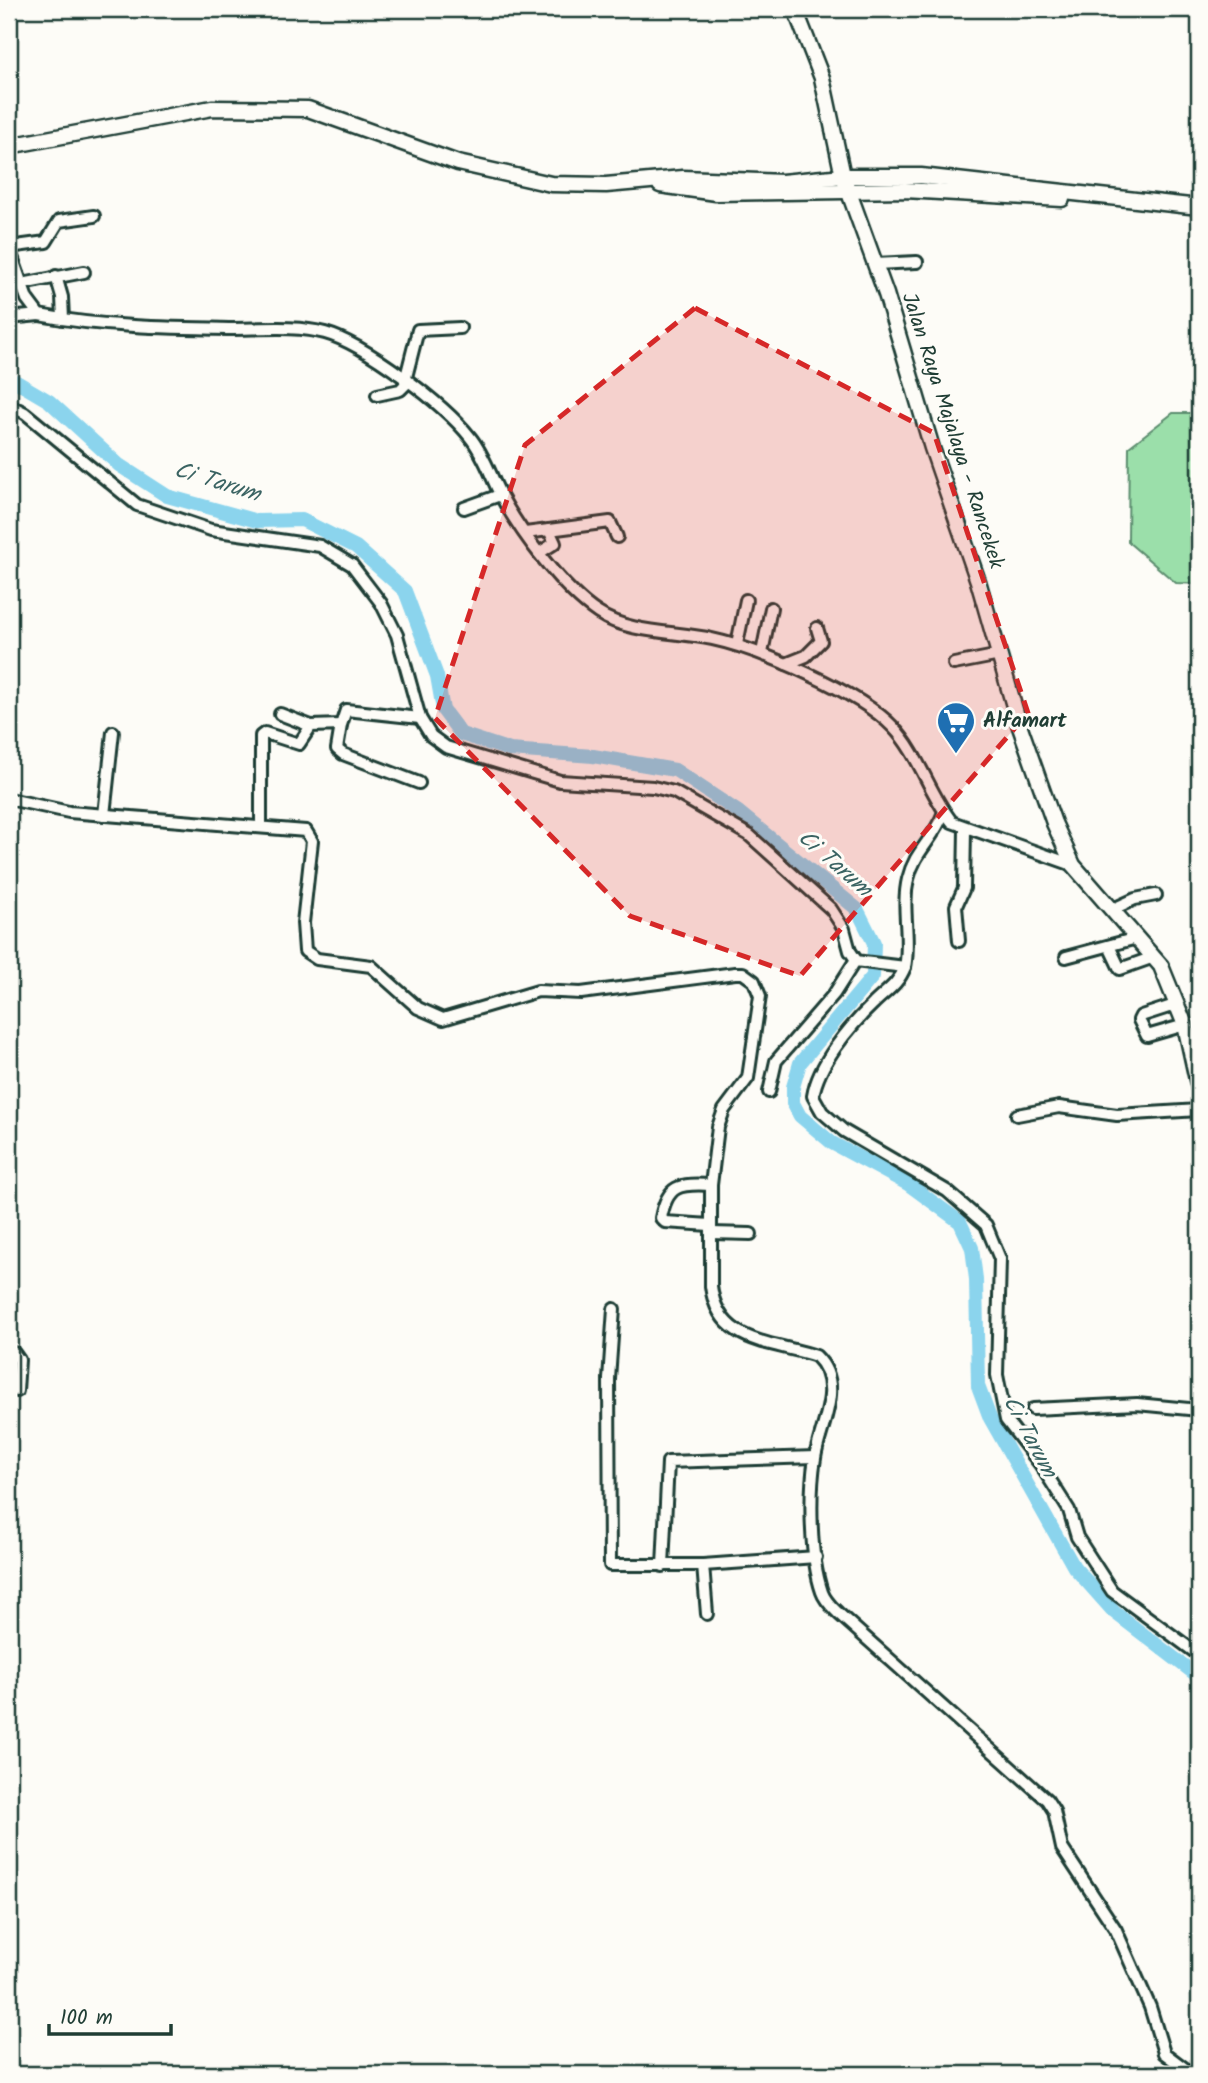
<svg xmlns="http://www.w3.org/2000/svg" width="1208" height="2083" font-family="Kalam,sans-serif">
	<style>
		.green { fill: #9bdfaa; stroke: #5d8e6f; stroke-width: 2 }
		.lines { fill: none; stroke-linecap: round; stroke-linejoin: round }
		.river { stroke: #8bd4ed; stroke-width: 14 }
		.minor-casing { stroke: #1f3d34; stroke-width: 16 }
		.major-casing { stroke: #1f3d34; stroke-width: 19 }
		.minor { stroke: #fdfcf7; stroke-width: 10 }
		.major { stroke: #fdfcf7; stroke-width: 14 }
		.marked { fill: #d62828; fill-opacity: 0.2; stroke: #d62828; stroke-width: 5; stroke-dasharray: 14 9; stroke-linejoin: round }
		.labels { text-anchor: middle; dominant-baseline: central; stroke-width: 6; stroke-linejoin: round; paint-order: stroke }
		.street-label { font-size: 21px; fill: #1f3d34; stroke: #fdfcf7 }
		.poi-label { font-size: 21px; font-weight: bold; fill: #1f3d34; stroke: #fdfcf7; text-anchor: start }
		.water-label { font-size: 23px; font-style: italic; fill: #3a6362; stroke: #fdfcf7 }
	</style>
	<rect width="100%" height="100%" fill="#fdfcf7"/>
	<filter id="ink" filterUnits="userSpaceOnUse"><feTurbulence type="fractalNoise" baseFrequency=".0143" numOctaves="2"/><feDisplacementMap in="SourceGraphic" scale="14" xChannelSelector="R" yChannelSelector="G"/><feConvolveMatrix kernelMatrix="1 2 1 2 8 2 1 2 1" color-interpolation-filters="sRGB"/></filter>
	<g filter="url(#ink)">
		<polygon class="green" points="1173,413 1199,413 1199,584 1176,583 1128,542 1129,447"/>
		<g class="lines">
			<polyline class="river" points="9,381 15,381 49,401 119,465 167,496 257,521 302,520 356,547 405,591 437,676 443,710 461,734 510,750 593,756 675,770 737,811 857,909 874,943 873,976 800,1063 793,1087 793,1103 800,1116 832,1143 908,1184 960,1222 972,1248 976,1279 978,1386 990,1418 1074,1567 1114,1612 1199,1677"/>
			<defs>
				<g id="minor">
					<polyline points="9,247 46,242 59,221 94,216"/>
					<path d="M9 248 27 299 39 315C101 327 166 328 229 329 260 329 295 325 325 333 365 344 444 404 470 437 484 454 491 477 501 496 521 533 563 590 598 613 629 634 677 631 712 639 759 649 860 692 893 727 919 754 929 793 952 822L1073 865"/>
					<polyline points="875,264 917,262"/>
					<polyline points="56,276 62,297 63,319"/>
					<polyline points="22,284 84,272"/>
					<polyline points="9,318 39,315"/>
					<polyline points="405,381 418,330 460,328"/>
					<polyline points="377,395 400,390 407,383"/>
					<polyline points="9,405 25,413 137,505 211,530 320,546 352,565 381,603 397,635 420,718 431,736 446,747 560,781 653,787 674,792 749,835 831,909 844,929 850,951 856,960"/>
					<polyline points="464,508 500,495"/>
					<polyline points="549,530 610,522 617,537"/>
					<polyline points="525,533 549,530 555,543 539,553"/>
					<polyline points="737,644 746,600"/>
					<polyline points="762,653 771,608"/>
					<polyline points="786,664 806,656 821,641 817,628"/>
					<polyline points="954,664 1000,655"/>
					<polyline points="280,714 311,726"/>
					<polyline points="341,725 346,710 420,718"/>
					<path d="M9 799 69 812 306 831 312 841 303 923 305 951 317 959 371 966 418 1008 443 1019 538 991 581 993 735 973H743L754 981 760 996 748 1078 724 1110 718 1127 711 1185V1286C718 1345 773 1341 816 1356 846 1385 820 1425 815 1458 809 1494 810 1557 822 1592 825 1601 832 1607 838 1613L1047 1800 1054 1811 1062 1848 1116 1930 1150 2007 1164 2053 1192 2074"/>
					<polyline points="104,815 113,732"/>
					<polyline points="261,826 261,736 265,733 299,744 311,726 341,725 337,749 343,754 419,783"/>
					<polyline points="1113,909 1135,899 1156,895"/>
					<polyline points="959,941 956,906 964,888 965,829"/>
					<polyline points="1109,946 1120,969 1154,957"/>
					<polyline points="1066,957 1137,938"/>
					<path d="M905 967C911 939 901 909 908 879 915 850 933 841 944 812"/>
					<polyline points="1178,1004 1141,1016 1139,1020 1147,1036 1185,1025"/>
					<path d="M769 1092 776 1061 834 994 855 961 905 967C898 985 886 991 873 1004 850 1026 818 1064 813 1096L822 1112 844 1131 947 1191 986 1225 1000 1259 997 1375 1006 1420 1040 1464 1069 1510 1077 1537 1112 1591 1199 1655"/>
					<polyline points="1017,1115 1059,1107 1117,1115 1199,1110"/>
					<path d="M710 1225 665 1222 661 1218C667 1185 679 1183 711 1185"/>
					<polyline points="711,1233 751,1234"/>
					<polyline points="614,1309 609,1379 610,1565 703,1565 816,1557"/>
					<polyline points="9,1352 14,1353 19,1360 17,1391"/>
					<polyline points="1033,1409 1137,1404 1199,1410"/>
					<polyline points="703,1565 707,1614"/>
					<polyline points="663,1566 668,1462 815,1457"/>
				</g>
				<g id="major">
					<polyline points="795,9 822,78 843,176 886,294 932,448 978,581 1020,727 1054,823 1073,865 1161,966 1185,1025 1199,1089"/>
					<polyline points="9,146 212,108 308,109 458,163 551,184 606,185 683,178 782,182 843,176 921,176 1199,207"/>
					<polyline points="660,185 716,193 905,190 1062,199"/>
				</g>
			</defs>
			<use href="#minor" class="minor-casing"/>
			<use href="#major" class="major-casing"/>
			<use href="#minor" class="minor"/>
			<use href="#major" class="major"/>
		</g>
	</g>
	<path class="marked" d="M695 308 934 433 1028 713 800 976 630 916 435 718 525 445Z"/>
	<defs>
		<symbol id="supermarket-pin" viewBox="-11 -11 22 30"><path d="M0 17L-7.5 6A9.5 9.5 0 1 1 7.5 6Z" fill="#1f6fb2" stroke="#fdfcf7"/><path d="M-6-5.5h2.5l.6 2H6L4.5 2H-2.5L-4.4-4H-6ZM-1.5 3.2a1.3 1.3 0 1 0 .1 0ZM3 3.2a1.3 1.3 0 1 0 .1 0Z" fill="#fff"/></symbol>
	</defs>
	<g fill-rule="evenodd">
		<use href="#supermarket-pin" x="934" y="699" width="44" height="60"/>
	</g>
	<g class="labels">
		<g class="street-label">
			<text transform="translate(952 431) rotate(72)">Jalan Raya Majalaya - Rancekek</text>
		</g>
		<g class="poi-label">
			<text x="983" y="721">Alfamart</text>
		</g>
		<g class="water-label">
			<text transform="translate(217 483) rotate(17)">Ci Tarum</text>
			<text transform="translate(834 864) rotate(41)">Ci Tarum</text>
			<text transform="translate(1029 1437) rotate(62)">Ci Tarum</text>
		</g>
	</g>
	<rect width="1208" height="2083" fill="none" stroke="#fdfcf7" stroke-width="35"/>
	<rect x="18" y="18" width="1173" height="2048" fill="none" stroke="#1f3d34" stroke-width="2.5" filter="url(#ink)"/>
	<path d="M49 2024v10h122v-10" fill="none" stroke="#1f3d34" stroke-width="3.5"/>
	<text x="60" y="2024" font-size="21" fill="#1f3d34" stroke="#fdfcf7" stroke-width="5" paint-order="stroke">100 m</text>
</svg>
